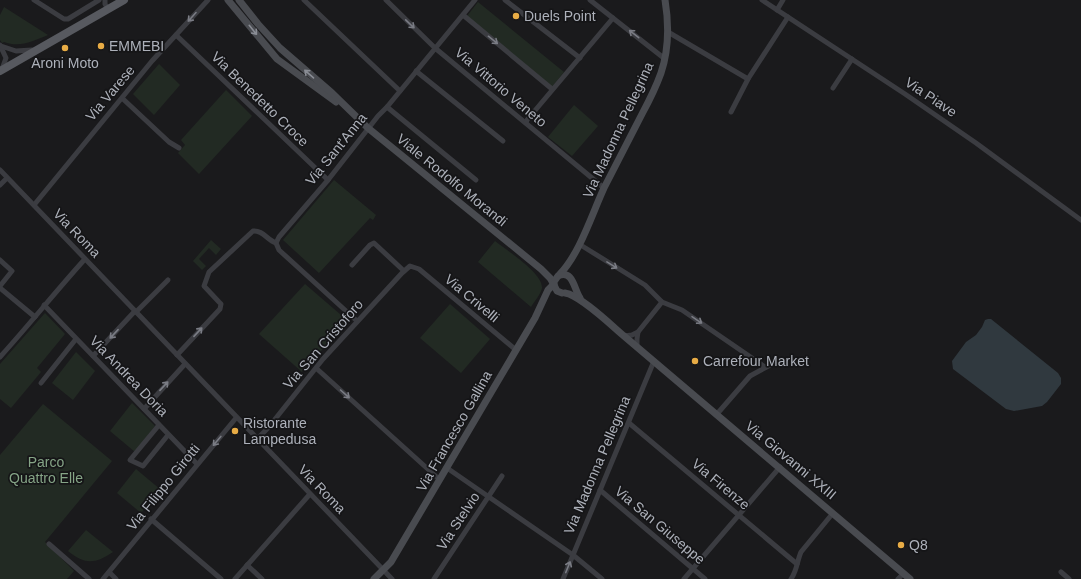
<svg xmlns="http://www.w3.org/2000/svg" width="1081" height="579" font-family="Helvetica,sans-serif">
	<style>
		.green { fill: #222a23 }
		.water { fill: #30393f }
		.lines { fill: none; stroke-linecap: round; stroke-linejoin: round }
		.street { stroke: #3b3c41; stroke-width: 5 }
		.secondary { stroke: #494b50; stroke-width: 7 }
		.primary { stroke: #57595f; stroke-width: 8 }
		.oneway { stroke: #7a7c84 }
		.oneway2 { stroke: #8a8d95 }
		.poi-dot { fill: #e8ac45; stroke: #151517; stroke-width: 1.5 }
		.labels { text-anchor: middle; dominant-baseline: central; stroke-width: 3.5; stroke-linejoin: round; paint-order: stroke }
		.poi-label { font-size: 14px; fill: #adb1ba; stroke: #151517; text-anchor: start }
		.street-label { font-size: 14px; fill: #adb1ba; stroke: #151517 }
		.park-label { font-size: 14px; fill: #85a486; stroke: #151517 }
	</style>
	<rect width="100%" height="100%" fill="#1a1a1c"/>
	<g class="green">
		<polygon points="478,2 564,72 552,87 467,16"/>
		<path d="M4 7 48 35C33 41 20 48 4 42L2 43 0 40V15Z"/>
		<polygon points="159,64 180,85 154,115 133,94"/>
		<polygon points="226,90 252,116 199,174 178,153 185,145 181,140"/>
		<polygon points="574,105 598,126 572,156 548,137"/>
		<polygon points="334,180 376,215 373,220 370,218 319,273 283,240"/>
		<polygon points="211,240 221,249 216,255 209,248 199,259 206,266 202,270 193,261"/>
		<path d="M495 241C506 250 543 273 542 288 541 294 534 302 531 307L478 262Z"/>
		<polygon points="305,284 348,321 302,372 259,334"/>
		<polygon points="450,304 490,339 461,373 420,338"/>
		<polygon points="45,313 65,334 37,368 41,372 11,408 0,399 0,364"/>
		<polygon points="76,352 95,371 73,400 52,383"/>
		<polygon points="132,403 155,426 135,452 110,431"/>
		<polygon points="43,404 112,461 45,542 74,571 67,579 0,579 0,455"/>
		<polygon points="136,469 161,490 141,513 117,493"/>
		<path d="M86 530 113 552C95 564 85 565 68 551Z"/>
	</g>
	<polygon class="water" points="988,319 991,319 1058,373 1061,378 1061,384 1047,402 1042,406 1014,411 1006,409 953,369 952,361 966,342 976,335 982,327 985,320"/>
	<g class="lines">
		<g class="street">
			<polyline points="34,0 64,19 68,19 99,0"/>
			<polyline points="105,0 105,4 108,9"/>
			<polyline points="304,0 400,91"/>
			<polyline points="386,0 435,48 604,188"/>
			<polyline points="505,0 580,58"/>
			<polyline points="590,0 665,59"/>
			<polyline points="762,0 905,94 976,143 1081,220"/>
			<polyline points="777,10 783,0"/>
			<polyline points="463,15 552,89"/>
			<polyline points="668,32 748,79"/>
			<polyline points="176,35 328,180"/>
			<polyline points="0,45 6,58 2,69"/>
			<polyline points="1,46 16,51 32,50"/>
			<polyline points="416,71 503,141"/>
			<polyline points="833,88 852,59"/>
			<polyline points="122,98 169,142 179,148"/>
			<polyline points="387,107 476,180"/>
			<polyline points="731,112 748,79 788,17"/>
			<polyline points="526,123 527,120 613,18"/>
			<polyline points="0,170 392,579"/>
			<polyline points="0,185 7,178"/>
			<polyline points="34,205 152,61 208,0"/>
			<polyline points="276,243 279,237 328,180 378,116 387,107 475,0"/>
			<polyline points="579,244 645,285 662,302 682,310 765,367"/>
			<polyline points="0,260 12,271 0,286"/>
			<polyline points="352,265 370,245 374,243 404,271"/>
			<polyline points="0,288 35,317"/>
			<polyline points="44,305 197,464"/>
			<polyline points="136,312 168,280"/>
			<polyline points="638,332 662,302"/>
			<polyline points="624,336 632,335 638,332 637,339 637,347"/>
			<path d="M177 355 220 309 221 304 219 302 204 286 209 272 253 231C263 230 267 240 276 243L279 250 357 321"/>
			<polyline points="93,356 135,311"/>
			<path d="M0 357C29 325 56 291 85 259"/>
			<polyline points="316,368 440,480"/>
			<polyline points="41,383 76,339"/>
			<polyline points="144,409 185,364"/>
			<polyline points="717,414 750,376 774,363"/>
			<polyline points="629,423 797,564"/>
			<polyline points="159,425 130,460 143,466 168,435"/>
			<polyline points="257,439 268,428 323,359 402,273 410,266 419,269 516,350"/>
			<polyline points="447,468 573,555 602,579"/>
			<polyline points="600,490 705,579"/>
			<polyline points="151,519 221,579"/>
			<polyline points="49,544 89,579"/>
			<polyline points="247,565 262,579"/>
			<polyline points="109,572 116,579"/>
			<polyline points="1061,572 1069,579"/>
			<polyline points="103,579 236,418"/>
			<polyline points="235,579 310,494"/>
			<polyline points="434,579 502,476"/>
			<polyline points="563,579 654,361"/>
			<polyline points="684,579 780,467"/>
			<path d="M791 579C797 571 797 561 801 552L833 513"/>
			<polyline points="898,579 904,573"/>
		</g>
		<g class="secondary">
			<polyline points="228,0 277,59 336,102"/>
			<polyline points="239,0 258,24 280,48 332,93 368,128 541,269 550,278 553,283"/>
			<path d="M560 274C580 253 592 214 604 188 617 163 629 139 642 114 649 101 656 87 661 73 669 49 669 24 665 0"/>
			<path d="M562 293 557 291 553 283 558 276C573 269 574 289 580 298"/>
			<path d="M565 293C580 295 611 325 624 336L910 579"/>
			<polyline points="374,579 391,562 535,318 548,290 554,284"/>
		</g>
		<polyline class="primary" points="0,71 124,0"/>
	</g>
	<defs><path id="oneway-shaft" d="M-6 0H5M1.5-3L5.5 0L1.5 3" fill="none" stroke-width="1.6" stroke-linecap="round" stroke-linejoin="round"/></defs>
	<g class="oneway">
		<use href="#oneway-shaft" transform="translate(192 17) rotate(132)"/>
		<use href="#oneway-shaft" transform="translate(410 24) rotate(44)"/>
		<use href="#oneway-shaft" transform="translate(634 34) rotate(-142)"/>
		<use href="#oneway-shaft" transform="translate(493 40) rotate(39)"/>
		<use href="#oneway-shaft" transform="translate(612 265) rotate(32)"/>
		<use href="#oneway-shaft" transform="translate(697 320) rotate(34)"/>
		<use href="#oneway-shaft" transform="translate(198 332) rotate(-47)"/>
		<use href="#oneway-shaft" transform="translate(114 334) rotate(133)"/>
		<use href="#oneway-shaft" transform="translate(164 386) rotate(-47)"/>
		<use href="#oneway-shaft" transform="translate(345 394) rotate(42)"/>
		<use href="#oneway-shaft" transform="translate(217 441) rotate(130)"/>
		<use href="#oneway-shaft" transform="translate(568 567) rotate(-68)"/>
	</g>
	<g class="oneway2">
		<use href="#oneway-shaft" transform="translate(253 30) rotate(51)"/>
		<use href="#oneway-shaft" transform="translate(309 74) rotate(-139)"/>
	</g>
	<g class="poi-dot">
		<circle cx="516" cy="16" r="4"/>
		<circle cx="101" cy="46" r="4"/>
		<circle cx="65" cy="48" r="4"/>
		<circle cx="695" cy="361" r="4"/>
		<circle cx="235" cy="431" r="4"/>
		<circle cx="901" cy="545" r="4"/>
	</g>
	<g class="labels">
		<g class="poi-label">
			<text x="524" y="16">Duels Point</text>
			<text x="109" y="46">EMMEBI</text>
			<text x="65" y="63" text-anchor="middle">Aroni Moto</text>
			<text x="703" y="361">Carrefour Market</text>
			<text x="243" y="423">Ristorante<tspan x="243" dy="16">Lampedusa</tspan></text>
			<text x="909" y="545">Q8</text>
		</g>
		<g class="street-label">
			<text transform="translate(501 87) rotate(40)">Via Vittorio Veneto</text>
			<text transform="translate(110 93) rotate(-50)">Via Varese</text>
			<text transform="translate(931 97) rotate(34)">Via Piave</text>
			<text transform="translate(260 99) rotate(44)">Via Benedetto Croce</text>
			<text transform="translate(618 130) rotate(-65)">Via Madonna Pellegrina</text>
			<text transform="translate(336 149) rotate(-51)">Via Sant'Anna</text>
			<text transform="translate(452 180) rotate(39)">Viale Rodolfo Morandi</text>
			<text transform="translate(77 233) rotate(46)">Via Roma</text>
			<text transform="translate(472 298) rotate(40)">Via Crivelli</text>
			<text transform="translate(323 344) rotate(-49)">Via San Cristoforo</text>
			<text transform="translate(129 376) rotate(46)">Via Andrea Doria</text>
			<text transform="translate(454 431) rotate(-60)">Via Francesco Gallina</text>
			<text transform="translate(791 460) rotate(40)">Via Giovanni XXIII</text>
			<text transform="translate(597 465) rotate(-67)">Via Madonna Pellegrina</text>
			<text transform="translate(721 484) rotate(40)">Via Firenze</text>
			<text transform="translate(163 487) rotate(-51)">Via Filippo Girotti</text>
			<text transform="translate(322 489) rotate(46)">Via Roma</text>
			<text transform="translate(458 521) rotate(-57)">Via Stelvio</text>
			<text transform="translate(660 525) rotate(40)">Via San Giuseppe</text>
		</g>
		<g class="park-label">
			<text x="46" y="462">Parco<tspan x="46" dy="16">Quattro Elle</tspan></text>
		</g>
	</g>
</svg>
